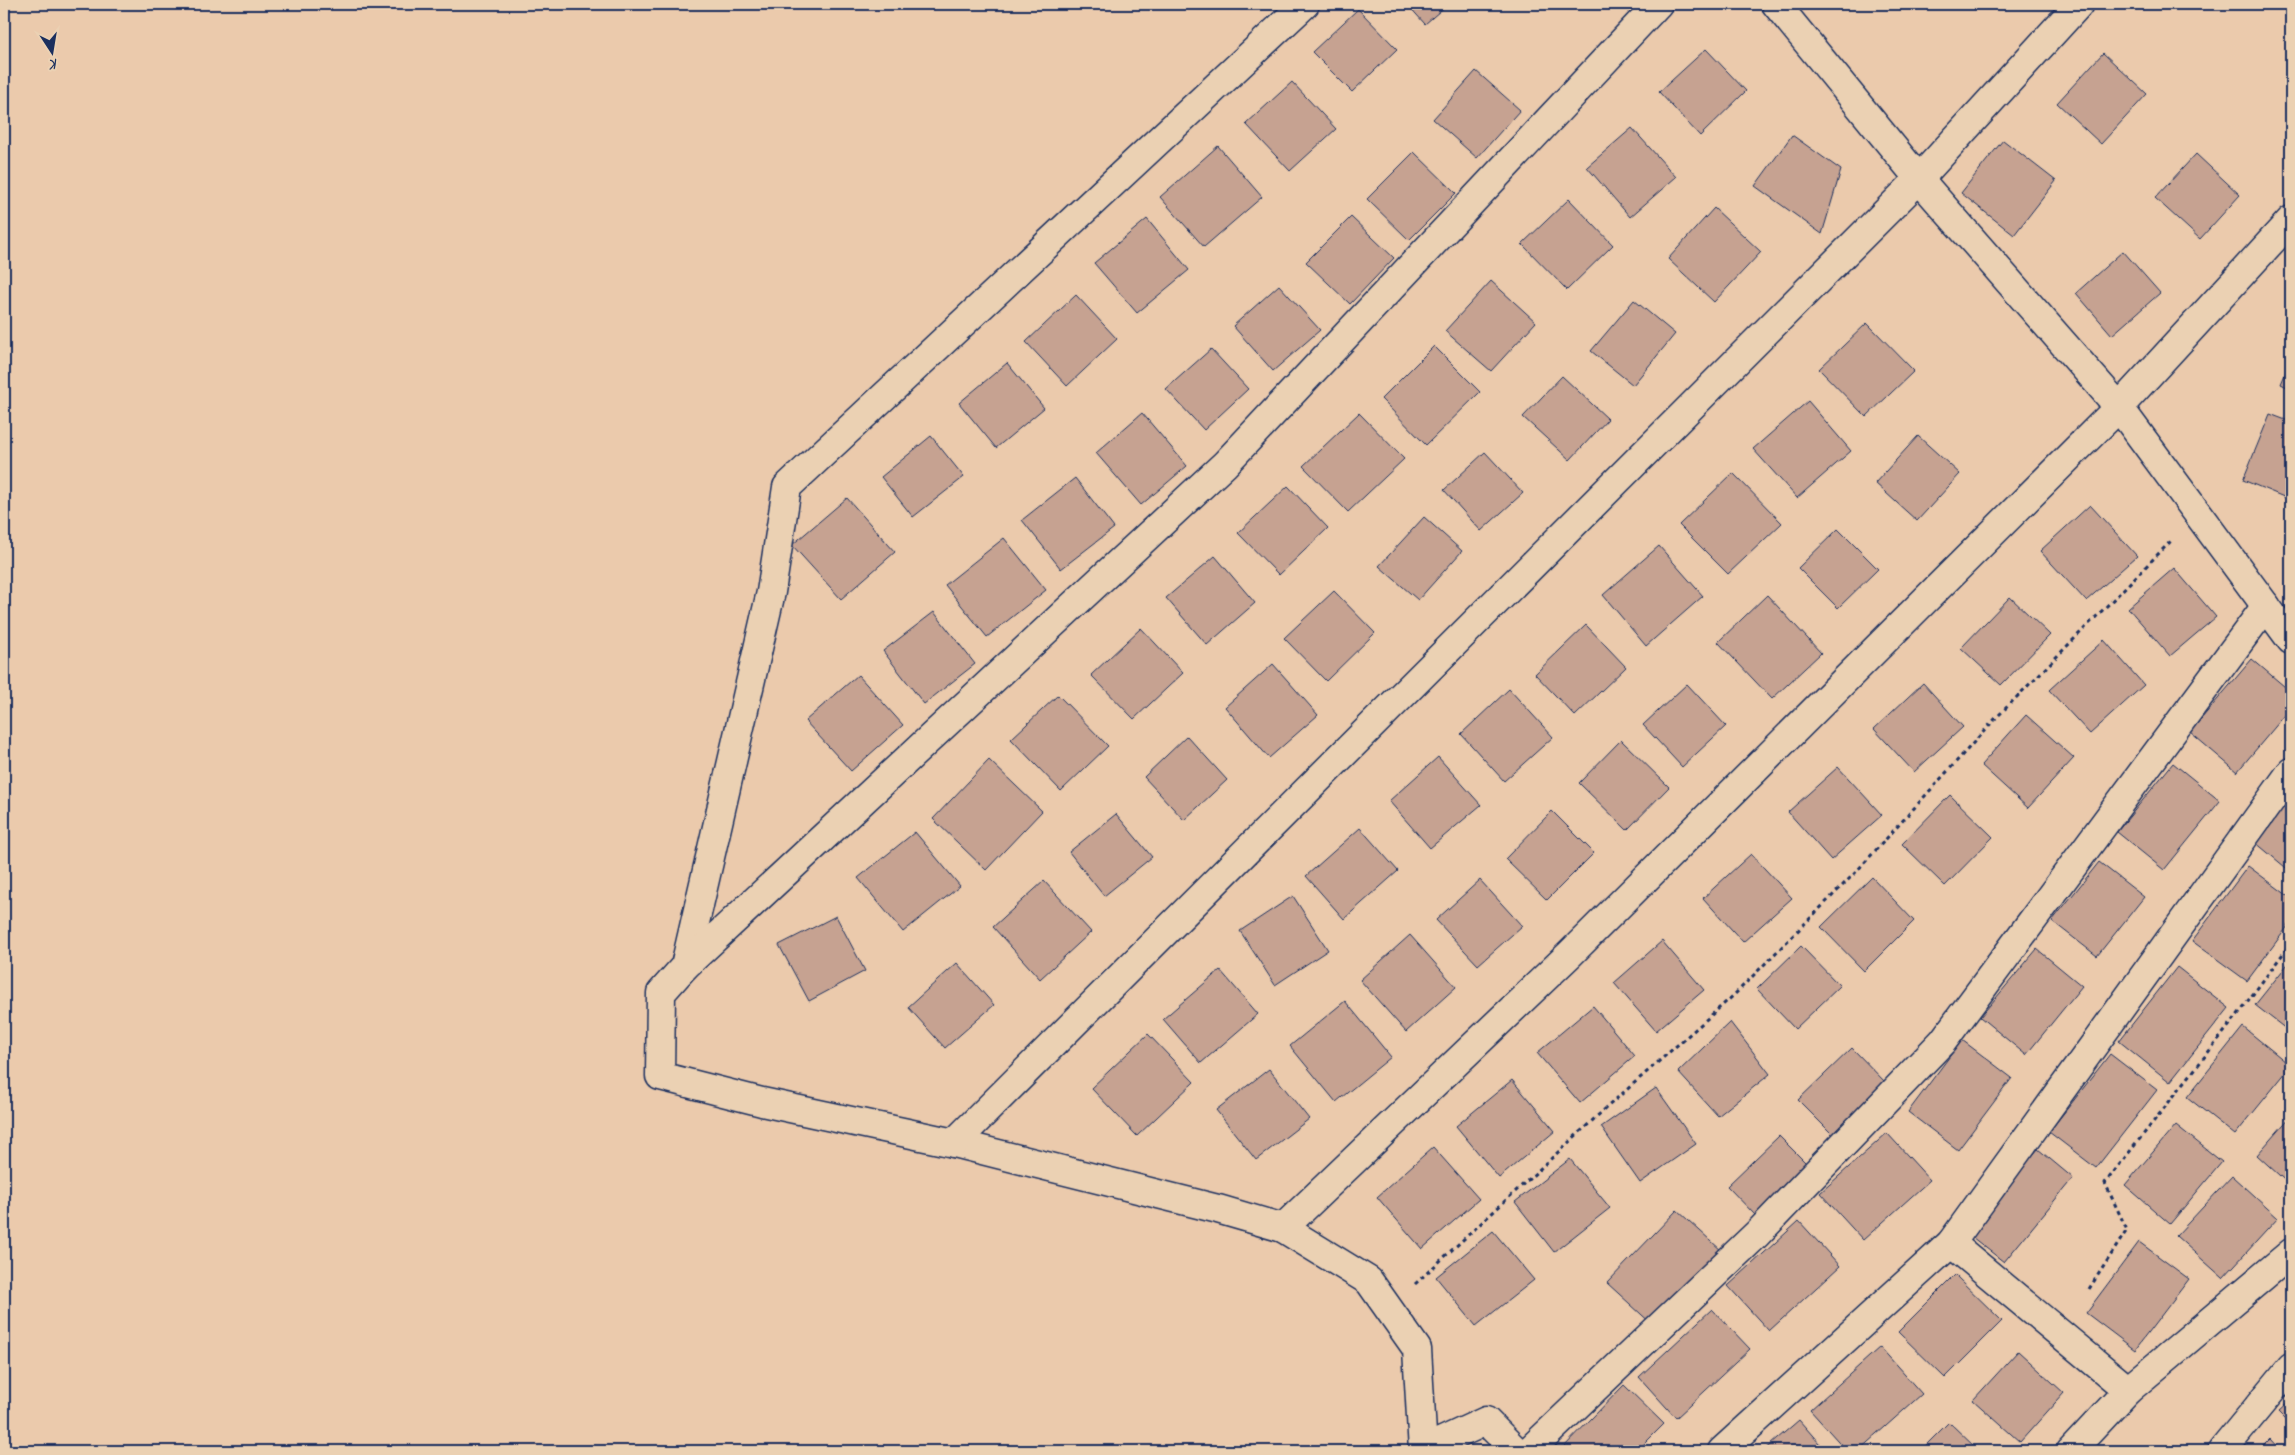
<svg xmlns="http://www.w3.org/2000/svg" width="2295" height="1455" font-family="Caveat,sans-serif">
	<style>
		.building { fill: #c6a291; stroke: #1b2f5e }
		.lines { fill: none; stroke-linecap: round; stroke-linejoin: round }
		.minor-casing { stroke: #1b2f5e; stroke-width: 31 }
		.path { stroke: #1b2f5e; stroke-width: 3; stroke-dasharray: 4 4; stroke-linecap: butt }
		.minor { stroke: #ebd1b3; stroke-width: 28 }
	</style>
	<rect width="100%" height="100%" fill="#ebcaac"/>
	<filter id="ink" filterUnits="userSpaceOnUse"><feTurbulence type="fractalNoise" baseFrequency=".02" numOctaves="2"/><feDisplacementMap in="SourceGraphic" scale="10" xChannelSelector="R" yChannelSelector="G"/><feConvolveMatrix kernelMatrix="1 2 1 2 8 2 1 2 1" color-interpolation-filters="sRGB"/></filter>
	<g filter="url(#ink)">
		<g class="building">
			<polygon points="1407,4 1448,4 1425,24"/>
			<polygon points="1358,9 1397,49 1352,92 1312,52"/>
			<polygon points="1706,49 1746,91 1700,136 1659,92"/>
			<polygon points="2103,53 2147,94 2101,144 2057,103"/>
			<polygon points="1476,71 1520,110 1477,158 1433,119"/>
			<polygon points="1292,82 1336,129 1290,171 1246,124"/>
			<polygon points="1632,128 1676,177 1630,217 1587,167"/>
			<polygon points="1792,135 1841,170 1822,234 1755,186"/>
			<polygon points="2003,140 2056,181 2014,235 1961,193"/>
			<polygon points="1218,146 1262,197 1204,247 1160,197"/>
			<polygon points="1414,152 1456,193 1409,240 1367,199"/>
			<polygon points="2196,154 2240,195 2200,239 2155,198"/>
			<polygon points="1569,199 1613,245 1567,290 1522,244"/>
			<polygon points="1714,208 1761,252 1714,302 1668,259"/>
			<polygon points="1351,217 1394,258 1350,304 1306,262"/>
			<polygon points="1147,219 1189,270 1137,313 1094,263"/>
			<polygon points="2123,251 2160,293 2112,335 2076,293"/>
			<polygon points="1491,281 1536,322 1491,371 1445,331"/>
			<polygon points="1279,285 1320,330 1273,371 1233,326"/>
			<polygon points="1076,295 1117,339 1067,386 1026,342"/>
			<polygon points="1634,300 1675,334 1633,385 1591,351"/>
			<polygon points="1867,323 1914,371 1866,417 1819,369"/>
			<polygon points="1434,346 1480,392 1426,445 1381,399"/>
			<polygon points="1211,349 1248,389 1204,430 1166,389"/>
			<polygon points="2291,360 2291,389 2281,384"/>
			<polygon points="1007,363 1044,408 996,448 959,403"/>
			<polygon points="1562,376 1608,419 1570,460 1523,417"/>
			<polygon points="1808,401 1851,451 1797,498 1753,449"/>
			<polygon points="1142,413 1187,466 1141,505 1096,453"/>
			<polygon points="1359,413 1404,459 1348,512 1303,466"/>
			<polygon points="2270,414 2291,422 2291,500 2243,480"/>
			<polygon points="931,436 964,477 913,517 881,477"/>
			<polygon points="1918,436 1960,474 1917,521 1875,483"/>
			<polygon points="1485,452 1523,493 1481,531 1444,490"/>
			<polygon points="1733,473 1782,523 1728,574 1679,525"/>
			<polygon points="1075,478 1114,528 1061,569 1022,520"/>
			<polygon points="1288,486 1328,528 1279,575 1238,533"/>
			<polygon points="847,498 895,552 841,599 792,545"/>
			<polygon points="2090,505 2137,556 2086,601 2040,551"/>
			<polygon points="1424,517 1462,551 1418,600 1379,566"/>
			<polygon points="1838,529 1878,569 1838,608 1798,568"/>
			<polygon points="1004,538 1046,590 987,637 945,585"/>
			<polygon points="1659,546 1703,596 1646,646 1603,595"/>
			<polygon points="1215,556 1255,603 1207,645 1166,598"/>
			<polygon points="2174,568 2216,617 2170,656 2128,608"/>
			<polygon points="1334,591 1375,633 1326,681 1284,638"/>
			<polygon points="1767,595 1821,653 1772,699 1718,642"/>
			<polygon points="2010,597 2050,635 2001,685 1961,648"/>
			<polygon points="934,612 975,664 924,704 883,651"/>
			<polygon points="1586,625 1626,667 1575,716 1535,674"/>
			<polygon points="1141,628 1183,673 1134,719 1091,675"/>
			<polygon points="2104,640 2144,685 2090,734 2049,690"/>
			<polygon points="2252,659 2291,692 2291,708 2237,772 2190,732"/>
			<polygon points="1273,664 1318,715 1269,758 1225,707"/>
			<polygon points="858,675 903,725 851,771 805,721"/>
			<polygon points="1923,683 1963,727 1914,772 1874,729"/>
			<polygon points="1687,684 1726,726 1682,767 1643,725"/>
			<polygon points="1509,689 1553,737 1504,781 1461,734"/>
			<polygon points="1058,695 1108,746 1061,791 1011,739"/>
			<polygon points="2026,715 2074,758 2028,808 1981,765"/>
			<polygon points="1187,736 1227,780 1184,820 1144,777"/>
			<polygon points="1621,740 1669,787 1627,830 1579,783"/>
			<polygon points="1438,757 1481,805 1430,848 1389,801"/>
			<polygon points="989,760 1042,811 986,870 933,819"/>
			<polygon points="2173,763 2220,801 2164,870 2117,832"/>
			<polygon points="1838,767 1882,815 1831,860 1788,812"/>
			<polygon points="1950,795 1993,837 1945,886 1902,844"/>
			<polygon points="2291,797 2291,872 2255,842"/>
			<polygon points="1552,811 1594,853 1547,900 1505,859"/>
			<polygon points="1116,814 1152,857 1104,896 1069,852"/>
			<polygon points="1360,828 1398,871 1344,919 1306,876"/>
			<polygon points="915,832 960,886 903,932 858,878"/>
			<polygon points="1751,854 1792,898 1743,942 1703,898"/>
			<polygon points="2099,862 2144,897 2097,956 2052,921"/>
			<polygon points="2248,866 2291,898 2291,922 2247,981 2192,941"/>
			<polygon points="1872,877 1914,921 1864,971 1821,927"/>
			<polygon points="1480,880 1522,926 1478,965 1436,920"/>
			<polygon points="1044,881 1091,932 1040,979 993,927"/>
			<polygon points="1293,896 1328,950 1275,985 1240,931"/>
			<polygon points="836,916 865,971 809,1001 779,945"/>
			<polygon points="1410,935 1456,987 1406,1032 1360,980"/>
			<polygon points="1662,941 1704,990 1656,1031 1614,983"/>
			<polygon points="1801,946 1840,986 1795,1029 1757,989"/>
			<polygon points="2037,949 2082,986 2026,1055 1980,1017"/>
			<polygon points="2291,960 2291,1033 2255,1005"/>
			<polygon points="957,963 994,1005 945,1048 908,1007"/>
			<polygon points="2177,967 2229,1008 2170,1082 2119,1041"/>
			<polygon points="1220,970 1258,1014 1201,1063 1163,1019"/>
			<polygon points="1345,1001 1391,1057 1336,1102 1290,1046"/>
			<polygon points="1593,1006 1635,1056 1580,1103 1537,1053"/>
			<polygon points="1730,1022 1770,1074 1718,1116 1678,1072"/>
			<polygon points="2243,1027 2291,1066 2235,1135 2187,1097"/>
			<polygon points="1148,1034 1194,1082 1137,1136 1091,1088"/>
			<polygon points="1962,1040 2012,1078 1958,1150 1908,1112"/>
			<polygon points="1852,1048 1887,1084 1834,1136 1798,1100"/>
			<polygon points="2110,1054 2157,1090 2096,1168 2049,1132"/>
			<polygon points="1269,1069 1309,1119 1256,1160 1216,1110"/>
			<polygon points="1512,1080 1555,1131 1499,1178 1456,1126"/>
			<polygon points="1656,1088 1696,1144 1640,1183 1601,1127"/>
			<polygon points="2291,1116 2291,1186 2257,1155"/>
			<polygon points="2176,1125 2222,1162 2170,1224 2125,1185"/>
			<polygon points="1887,1133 1930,1180 1863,1240 1820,1193"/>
			<polygon points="1779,1136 1808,1165 1756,1216 1727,1186"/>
			<polygon points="1433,1147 1479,1199 1422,1249 1377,1197"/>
			<polygon points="2038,1149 2073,1178 2004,1262 1968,1234"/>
			<polygon points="1570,1159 1610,1208 1554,1252 1515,1202"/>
			<polygon points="2232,1176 2278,1218 2223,1278 2176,1236"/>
			<polygon points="1677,1210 1722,1251 1653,1325 1607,1283"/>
			<polygon points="1799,1221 1840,1266 1769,1331 1728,1286"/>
			<polygon points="1493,1231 1534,1280 1476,1326 1436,1277"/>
			<polygon points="2139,1242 2189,1279 2135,1350 2086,1313"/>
			<polygon points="1955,1275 2002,1321 1945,1378 1898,1332"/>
			<polygon points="1712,1309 1750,1349 1676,1418 1639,1377"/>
			<polygon points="1880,1347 1922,1394 1858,1451 1847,1451 1810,1410"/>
			<polygon points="2018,1351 2064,1393 2020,1442 1973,1400"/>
			<polygon points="1624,1385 1664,1424 1637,1451 1560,1451"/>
			<polygon points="2291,1400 2291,1425 2278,1412"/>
			<polygon points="1799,1420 1826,1451 1763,1451"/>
			<polygon points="1949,1422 1979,1451 1920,1451"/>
			<polygon points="2270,1439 2281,1451 2258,1451"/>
		</g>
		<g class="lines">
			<defs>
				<g id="minor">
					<polyline points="1305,4 787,487 771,592 685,966 661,993 660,1076 762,1102 954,1143 1218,1209 1283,1228 1369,1281 1417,1349 1423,1451"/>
					<polyline points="1776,4 1919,179 2119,407 2291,640"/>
					<polyline points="685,966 1225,464 1658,4"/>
					<polyline points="954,1143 1919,179 2079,4"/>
					<polyline points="1283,1228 1570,954 2119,407 2291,220"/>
					<polyline points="1951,1243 2128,1390"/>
					<polyline points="1423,1450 1486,1421 1516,1451"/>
					<polyline points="1529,1451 1757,1234 1943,1041 2266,606"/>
					<polyline points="1722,1451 1951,1243 2291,772"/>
					<polyline points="2071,1451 2128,1390 2291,1253"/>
					<polyline points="2222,1451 2291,1367"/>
				</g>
			</defs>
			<use href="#minor" class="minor-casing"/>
			<g class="path">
				<polyline points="1415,1284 1606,1108 1734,995 1856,872 1995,719 2173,539"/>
				<polyline points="2089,1289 2127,1230 2105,1183 2236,1017 2291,943"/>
			</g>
			<use href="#minor" class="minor"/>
		</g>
	</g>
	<rect width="2295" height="1455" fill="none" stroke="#ebd1b3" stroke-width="20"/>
	<rect x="10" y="10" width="2275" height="1435" fill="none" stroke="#1b2f5e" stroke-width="2" filter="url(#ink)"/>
	<g transform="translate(52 52) rotate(168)" stroke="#ebd1b3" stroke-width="4" paint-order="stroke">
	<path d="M0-4L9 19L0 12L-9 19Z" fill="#1b2f5e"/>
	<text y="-8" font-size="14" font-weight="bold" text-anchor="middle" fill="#1b2f5e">K</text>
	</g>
</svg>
